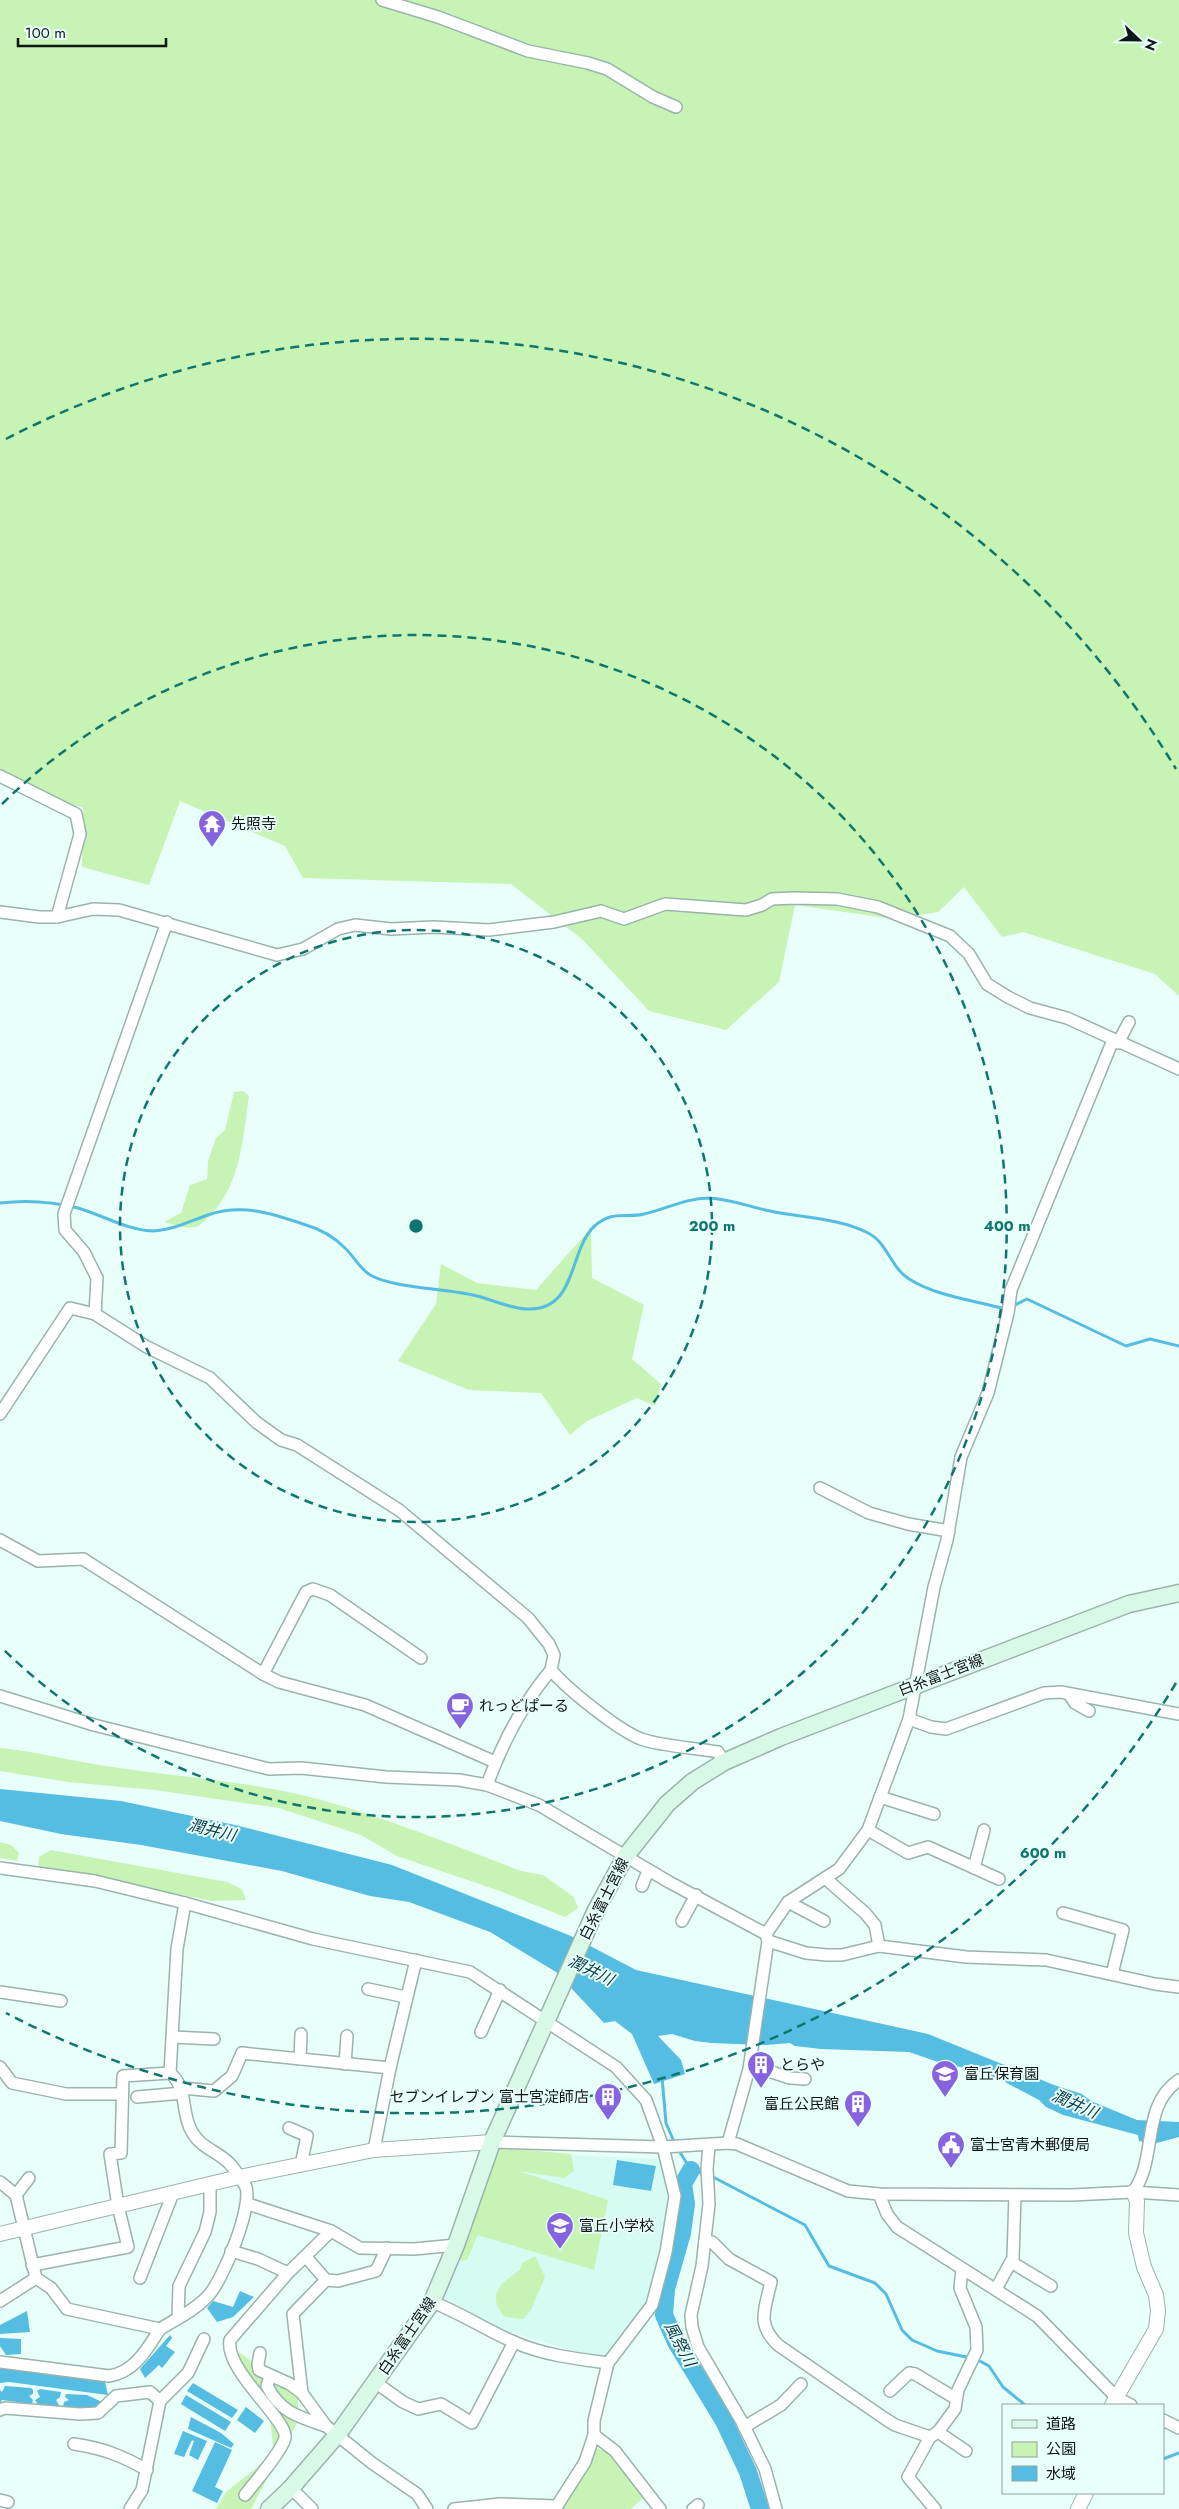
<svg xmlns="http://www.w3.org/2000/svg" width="1179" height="2509" font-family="Jost,'Noto Sans JP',sans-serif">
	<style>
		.built { fill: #d6fbf3 }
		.green { fill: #c7f3b4 }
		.water { fill: #55bce2 }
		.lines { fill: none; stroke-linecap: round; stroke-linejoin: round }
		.stream { stroke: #55bce2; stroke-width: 3 }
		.river { stroke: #55bce2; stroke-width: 18 }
		.minor-casing { stroke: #99b3ad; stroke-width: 14 }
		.tertiary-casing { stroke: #99b3ad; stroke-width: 16 }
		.secondary-casing { stroke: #99b3ad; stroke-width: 19 }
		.minor { stroke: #fff; stroke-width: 11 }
		.tertiary { stroke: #fff; stroke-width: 14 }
		.secondary { stroke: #d9f9e8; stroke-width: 16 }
		.ring { fill: none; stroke: #0f766e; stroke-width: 2.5; stroke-dasharray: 9 6 }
		.labels { text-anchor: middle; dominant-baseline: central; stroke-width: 4; stroke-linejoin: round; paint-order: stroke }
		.poi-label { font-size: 15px; fill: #0e1715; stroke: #e9fffa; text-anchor: start }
		.street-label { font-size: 15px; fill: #0e1715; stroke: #e9fffa }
		.water-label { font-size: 16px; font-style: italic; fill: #083848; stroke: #e9fffa }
		.centre { fill: #0f766e; stroke: #e9fffa; stroke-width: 2.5 }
		.ring-label { font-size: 15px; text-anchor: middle; font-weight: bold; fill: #0f766e; stroke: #e9fffa; stroke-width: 4; stroke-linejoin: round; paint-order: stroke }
	</style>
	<rect width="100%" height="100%" fill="#e9fffa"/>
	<polygon class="built" points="498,2152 660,2159 669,2198 653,2294 648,2304 608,2354 599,2359 497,2328 440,2299"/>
	<g class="green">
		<polygon points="0,0 1179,0 1179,996 1155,974 1023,932 1002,937 964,887 938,912 894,919 795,905 779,982 726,1030 649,1011 583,940 511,884 303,878 285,846 180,801 149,885 82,867 83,807 36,800 0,784"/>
		<path d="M243 1091 249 1096C243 1137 241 1185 210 1215 206 1219 202 1224 198 1226 187 1230 175 1225 164 1222L181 1213 190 1185 207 1179 208 1161 216 1138 225 1130 234 1092Z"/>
		<polygon points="591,1228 592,1278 644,1305 632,1359 661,1384 655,1406 637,1398 587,1421 570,1435 541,1393 469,1390 398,1361 436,1304 441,1264 477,1283 536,1290"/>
		<path d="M0 1748C40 1752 79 1763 119 1768 187 1778 256 1782 321 1800 390 1819 455 1846 521 1871L543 1875 574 1897 578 1908 565 1917 500 1891 397 1856 361 1835 279 1808 155 1790 68 1782 0 1771Z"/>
		<polygon points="0,1842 11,1845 19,1853 17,1861 0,1858"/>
		<polygon points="51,1850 227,1882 242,1889 246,1900 213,1901 38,1867 39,1857"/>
		<polygon points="495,2147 571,2154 574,2171 564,2178 518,2171 608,2200 594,2270 478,2235 467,2260 460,2261"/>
		<path d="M535 2256 545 2277 531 2310 523 2319 505 2317C485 2294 501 2283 520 2270L522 2263Z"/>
		<polygon points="239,2352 298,2396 298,2421 251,2509 216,2509 226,2492 274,2454 268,2402 232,2372"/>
		<polygon points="596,2448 613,2454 645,2496 631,2509 561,2509"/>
	</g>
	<g class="water">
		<polygon points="0,1789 121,1801 235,1825 392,1865 571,1936 636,1970 928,2034 1054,2085 1082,2094 1091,2101 1137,2120 1179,2122 1179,2137 1153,2144 1139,2141 1138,2135 1063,2115 1046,2107 1039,2100 1005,2082 972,2069 944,2064 909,2052 821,2049 795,2046 790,2043 766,2045 711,2043 695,2041 672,2034 658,2036 681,2060 685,2074 654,2084 632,2034 615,2021 604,2023 556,1972 490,1932 409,1902 370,1896 282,1871 141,1845 61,1834 0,1821"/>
		<polygon points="617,2160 656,2166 651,2191 613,2185"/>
		<polygon points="240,2291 254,2297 233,2317 217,2322 207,2308 213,2301 233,2307"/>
		<polygon points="27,2311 30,2332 0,2334 0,2325"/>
		<polygon points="170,2335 172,2338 166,2346 175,2352 162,2368 159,2365 145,2378 140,2369"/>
		<polygon points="0,2338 21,2339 21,2354 6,2355 0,2346"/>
		<polygon points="0,2364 104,2378 108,2395 9,2382 0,2383"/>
		<polygon points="193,2383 238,2410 232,2418 187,2391"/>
		<polygon points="5,2386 31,2388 33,2390 33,2394 29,2396 33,2400 32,2404 2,2400 0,2403 0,2390 2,2392"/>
		<polygon points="40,2389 61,2392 60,2397 56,2400 60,2407 38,2405 35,2400 40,2397 37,2391"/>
		<path d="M66 2394 87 2395 102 2402C90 2413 78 2409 63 2407L64 2402 69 2400 65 2397Z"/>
		<polygon points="186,2395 231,2422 225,2431 181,2404"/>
		<polygon points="246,2407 264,2421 255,2433 237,2420"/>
		<polygon points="191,2417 221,2433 234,2444 231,2448 188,2429"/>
		<polygon points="183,2431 207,2441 198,2460 189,2455 194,2441 192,2440 184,2457 174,2454"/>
		<polygon points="215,2442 232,2450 215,2487 223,2491 217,2503 192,2491"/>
	</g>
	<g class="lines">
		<g class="stream">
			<path d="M0 1203C25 1200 54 1202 78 1208 102 1215 129 1231 154 1231 173 1230 190 1221 208 1215 243 1203 273 1214 306 1225 320 1229 335 1238 345 1248 354 1256 360 1270 372 1276 398 1289 447 1288 477 1296 493 1300 509 1308 526 1309 586 1312 563 1231 610 1217 620 1214 633 1217 644 1214 666 1209 686 1198 709 1198 731 1199 749 1207 770 1211 802 1218 839 1218 868 1233 887 1242 891 1268 909 1279 938 1297 974 1300 1005 1309"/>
			<polyline points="1011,1307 1027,1299 1126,1346 1150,1339 1179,1346"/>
			<polyline points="662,2077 666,2123 675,2144"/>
			<polyline points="678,2149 691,2170 705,2174"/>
			<polyline points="711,2176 805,2225 829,2266 875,2283 886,2294 902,2330 912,2340 937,2351 976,2359 989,2366 1003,2387 1025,2405"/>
			<polyline points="1163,2459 1179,2453"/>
		</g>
		<polyline class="river" points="691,2170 683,2184 686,2204 682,2233 666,2289 664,2315 676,2342 724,2421 748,2472 760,2509"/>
		<defs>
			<g id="minor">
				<polyline points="382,0 438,17 528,51 588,63 607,69 653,97 676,107"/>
				<polyline points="0,776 76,814 80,834 57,917"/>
				<polyline points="0,912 39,917 57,917 93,909 119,910 277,955 303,949 338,929 355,925 391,929 434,927 489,930 554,922 601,911 624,919 665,904 746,910 762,905 772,899 794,898 837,899 878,907 950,936 969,954 987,984 1008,997 1030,1008 1067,1018 1179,1069"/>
				<polyline points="1118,1043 1129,1022"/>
				<polyline points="95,1314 97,1278 84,1252 65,1230 64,1214 167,922"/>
				<path d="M0 1414 70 1308 95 1314 147 1347 210 1378 256 1422 281 1440 297 1445 399 1510 528 1618 549 1644 554 1655 551 1670C567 1689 618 1730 641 1739 661 1746 695 1748 718 1752L724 1762"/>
				<polyline points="820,1488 869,1513 908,1524 949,1531"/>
				<polyline points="0,1540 38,1561 83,1559 263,1674 279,1682 365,1705 495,1762"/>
				<polyline points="263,1674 306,1592 313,1589 330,1595 421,1658"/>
				<polyline points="1069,1694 1075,1703 1089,1711"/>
				<polyline points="0,1696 94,1725 269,1769 301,1768 386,1777 459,1780 487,1785 539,1805 669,1882 766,1934 768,1941 749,2069 728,2143"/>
				<polyline points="909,1719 931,1727 946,1729 1044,1693 1061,1692 1179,1714"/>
				<path d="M487 1785C502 1744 523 1703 551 1670"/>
				<polyline points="880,1797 934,1814"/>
				<polyline points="868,1830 908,1853 928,1847 999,1879"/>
				<polyline points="0,1868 95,1881 185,1903 313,1939 470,1972 616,2067 646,2100 663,2147 675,2196 666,2252 652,2305 608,2363 594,2421 594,2435 585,2462 555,2509"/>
				<polyline points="974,1868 984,1830"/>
				<polyline points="825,1878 865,1913 875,1925 879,1946"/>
				<polyline points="642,1886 648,1871"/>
				<polyline points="788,1902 824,1921"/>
				<polyline points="1063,1913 1123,1930 1112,1974"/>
				<polyline points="682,1921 696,1895"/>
				<polyline points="766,1934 788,1902 839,1869 868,1830 909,1719 934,1587 947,1540 961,1457 988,1393 1008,1313 1011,1290 1113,1040"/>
				<polyline points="768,1941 806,1953 827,1955 842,1955 879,1946 966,1957 1046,1960 1155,1984 1179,1987"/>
				<polyline points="368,1989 406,1997"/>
				<polyline points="0,1992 61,2001"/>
				<polyline points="481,2032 500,1990"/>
				<polyline points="173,2037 214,2039"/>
				<polyline points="300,2059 301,2034"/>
				<polyline points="345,2064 347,2036"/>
				<polyline points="750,2065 790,2078 805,2079"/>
				<polyline points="0,2067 12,2083 66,2094 122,2094"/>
				<polyline points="182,2088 214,2091 232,2076 242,2053 390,2068"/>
				<polyline points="137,2097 183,2093"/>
				<polyline points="289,2128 307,2136 301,2165"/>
				<polyline points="492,2142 663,2147 728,2143 737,2144 848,2191 879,2194 1072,2195 1133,2192 1179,2195"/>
				<polyline points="709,2145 707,2169 709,2204 702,2266 691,2315 692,2327 698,2347 742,2422 765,2469 776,2509"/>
				<polyline points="374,2150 390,2068 416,1960"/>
				<path d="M0 2182 16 2195 36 2278 51 2288 67 2309 160 2329C176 2319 194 2311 207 2297 222 2283 255 2203 245 2185 240 2178 235 2169 229 2163 217 2151 201 2148 192 2132 180 2112 189 2089 170 2073L177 1949 185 1903"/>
				<path d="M1133 2192C1158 2159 1140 2106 1179 2080"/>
				<polyline points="879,2194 887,2214 897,2227 1037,2316 1117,2398 1131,2405"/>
				<polyline points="16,2195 29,2178"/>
				<polyline points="248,2204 331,2231 360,2248 414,2249 456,2245"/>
				<path d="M705 2241 712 2242 729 2259 771 2282C765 2309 756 2324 778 2345L884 2418 895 2425 930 2437 938 2432 955 2409 958 2390 977 2350 976 2327 960 2288 962 2269"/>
				<polyline points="231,2251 258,2259 288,2273"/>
				<polyline points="306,2257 326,2280 338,2281 376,2271 387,2248"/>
				<polyline points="1011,2262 1051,2286"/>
				<polyline points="32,2265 128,2247 118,2206 110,2154 121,2153 123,2076 170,2073"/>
				<polyline points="140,2278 173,2193"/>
				<polyline points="326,2280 293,2314 302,2393 326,2426 372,2463 417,2494 427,2509"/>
				<polyline points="996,2289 1013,2258 1015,2195"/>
				<polyline points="0,2301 36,2278"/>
				<path d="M432 2302C461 2313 486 2330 514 2342 543 2355 577 2359 608 2363"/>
				<polyline points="178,2318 179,2286 205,2232 210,2212 210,2184"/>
				<polyline points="260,2353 258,2364 259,2370 290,2384 302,2393"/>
				<path d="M0 2362 109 2376C135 2372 147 2349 160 2329"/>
				<path d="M270 2376 267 2386C281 2413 299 2417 326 2426"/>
				<polyline points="375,2382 403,2402 418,2409 441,2404 472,2423 514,2342"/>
				<polyline points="890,2391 909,2373 915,2374 955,2398"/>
				<polyline points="160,2401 188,2373 204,2339"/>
				<polyline points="0,2410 5,2408 80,2414 98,2413 116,2396 150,2392 160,2401 142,2490 130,2509"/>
				<polyline points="1163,2420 1179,2428"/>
				<polyline points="744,2427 781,2405 801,2384"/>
				<polyline points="938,2432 966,2451"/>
				<polyline points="594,2435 615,2451 660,2509"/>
				<polyline points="930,2437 908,2477 935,2509"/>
				<path d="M74 2444C102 2448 123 2456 147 2470"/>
				<polyline points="291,2488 312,2509"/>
				<path d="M245 2495C255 2482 282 2451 285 2438 289 2421 224 2370 230 2340L288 2273 331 2231"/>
				<polyline points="0,2500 8,2502"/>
				<polyline points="454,2509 500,2504 557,2506"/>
				<polyline points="693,2509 698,2505"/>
			</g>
			<g id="tertiary">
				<polyline points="0,2234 239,2177 374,2150 492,2142"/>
				<polyline points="1112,2405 1156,2329 1158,2311 1156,2295 1144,2267 1136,2233 1137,2201 1133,2192"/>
				<polyline points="1078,2509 1086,2493"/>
			</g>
			<polyline id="secondary" points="269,2509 291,2488 338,2434 432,2302 456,2245 492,2142 596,1910 625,1857 667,1804 692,1782 724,1762 781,1737 1129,1604 1179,1593"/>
		</defs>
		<use href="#minor" class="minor-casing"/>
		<use href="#tertiary" class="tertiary-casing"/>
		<use href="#secondary" class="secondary-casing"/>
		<use href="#minor" class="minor"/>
		<use href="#tertiary" class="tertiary"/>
		<use href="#secondary" class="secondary"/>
	</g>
	<g class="ring">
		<circle cx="416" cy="1226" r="296"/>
		<path d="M2 804A591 591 0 1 1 2 1648"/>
		<path d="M1176 1683A887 887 0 0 1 6 2013M6 439A887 887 0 0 1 1176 769"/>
	</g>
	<defs>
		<symbol id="temple-pin" viewBox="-11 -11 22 30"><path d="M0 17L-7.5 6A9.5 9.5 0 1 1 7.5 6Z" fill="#8664df" stroke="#e9fffa"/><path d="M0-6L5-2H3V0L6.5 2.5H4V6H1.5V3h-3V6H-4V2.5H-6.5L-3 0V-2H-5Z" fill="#fff"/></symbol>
		<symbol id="cafe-pin" viewBox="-11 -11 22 30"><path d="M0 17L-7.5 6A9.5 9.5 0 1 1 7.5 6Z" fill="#8664df" stroke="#e9fffa"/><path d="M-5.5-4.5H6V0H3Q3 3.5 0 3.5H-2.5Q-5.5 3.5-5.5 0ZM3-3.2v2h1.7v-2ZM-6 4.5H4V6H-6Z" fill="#fff"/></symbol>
		<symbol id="building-pin" viewBox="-11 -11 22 30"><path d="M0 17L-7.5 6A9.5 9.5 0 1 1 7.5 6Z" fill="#8664df" stroke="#e9fffa"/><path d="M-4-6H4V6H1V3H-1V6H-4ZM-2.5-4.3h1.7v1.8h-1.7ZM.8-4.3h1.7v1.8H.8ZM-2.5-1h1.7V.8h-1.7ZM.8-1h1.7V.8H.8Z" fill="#fff"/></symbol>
		<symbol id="school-pin" viewBox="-11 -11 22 30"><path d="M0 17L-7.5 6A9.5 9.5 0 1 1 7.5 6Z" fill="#8664df" stroke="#e9fffa"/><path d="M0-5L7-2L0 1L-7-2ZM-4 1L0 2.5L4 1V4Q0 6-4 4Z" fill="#fff"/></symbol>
		<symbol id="civic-pin" viewBox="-11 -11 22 30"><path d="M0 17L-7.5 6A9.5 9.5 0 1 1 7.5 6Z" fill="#8664df" stroke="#e9fffa"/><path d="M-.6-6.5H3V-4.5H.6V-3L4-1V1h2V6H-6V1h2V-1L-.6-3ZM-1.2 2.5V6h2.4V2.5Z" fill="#fff"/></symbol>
	</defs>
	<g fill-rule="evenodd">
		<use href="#temple-pin" x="196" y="808" width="32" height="43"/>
		<use href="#cafe-pin" x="444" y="1690" width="32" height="43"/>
		<use href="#building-pin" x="745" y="2049" width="32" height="43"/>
		<use href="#school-pin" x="929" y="2058" width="32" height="43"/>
		<use href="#building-pin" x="592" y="2081" width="32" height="43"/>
		<use href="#building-pin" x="842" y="2088" width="32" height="43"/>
		<use href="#civic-pin" x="935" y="2129" width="32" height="43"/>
		<use href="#school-pin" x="544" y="2210" width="32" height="43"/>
	</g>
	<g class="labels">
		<g class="poi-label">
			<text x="231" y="824">先照寺</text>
			<text x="479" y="1706">れっどぱーる</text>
			<text x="780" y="2065">とらや</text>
			<text x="964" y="2074">富丘保育園</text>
			<text x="589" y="2097" text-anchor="end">セブンイレブン 富士宮淀師店</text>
			<text x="839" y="2104" text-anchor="end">富丘公民館</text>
			<text x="970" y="2145">富士宮青木郵便局</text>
			<text x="579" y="2226">富丘小学校</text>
		</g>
		<g class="street-label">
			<text transform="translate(941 1675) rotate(-21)">白糸富士宮線</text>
			<text transform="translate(604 1899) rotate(-63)">白糸富士宮線</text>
			<text transform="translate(407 2336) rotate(-56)">白糸富士宮線</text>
		</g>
		<g class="water-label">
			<text transform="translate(212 1830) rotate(14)">潤井川</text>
			<text transform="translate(591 1970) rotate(26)">潤井川</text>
			<text transform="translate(1075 2104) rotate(24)">潤井川</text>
			<text transform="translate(680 2344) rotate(62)">風祭川</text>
		</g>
	</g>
	<circle cx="416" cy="1226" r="8" class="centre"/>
	<g class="ring-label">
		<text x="712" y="1231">200 m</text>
		<text x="1007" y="1231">400 m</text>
		<text x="1043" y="1858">600 m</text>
	</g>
	<rect x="1002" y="2404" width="162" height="90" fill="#e9fffa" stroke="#91a29e"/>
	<rect x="1012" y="2420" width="25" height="8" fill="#d9f9e8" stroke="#91a29e"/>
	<text x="1046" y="2429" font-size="15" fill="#0e1715">道路</text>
	<rect x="1012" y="2442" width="25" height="15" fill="#c7f3b4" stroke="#91a29e"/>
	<text x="1046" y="2454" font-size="15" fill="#0e1715">公園</text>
	<rect x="1012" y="2466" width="25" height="15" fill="#55bce2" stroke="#91a29e"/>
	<text x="1046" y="2479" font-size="15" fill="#0e1715">水域</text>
	<g transform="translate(1139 40) rotate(112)" stroke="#e9fffa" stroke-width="4" paint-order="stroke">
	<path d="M0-4L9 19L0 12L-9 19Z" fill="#0e1715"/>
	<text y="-8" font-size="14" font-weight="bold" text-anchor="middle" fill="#0e1715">N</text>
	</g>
	<path d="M18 38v8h148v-8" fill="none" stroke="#0e1715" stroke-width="2.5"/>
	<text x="25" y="38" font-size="15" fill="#0e1715" stroke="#e9fffa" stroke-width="4" paint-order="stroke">100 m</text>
</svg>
